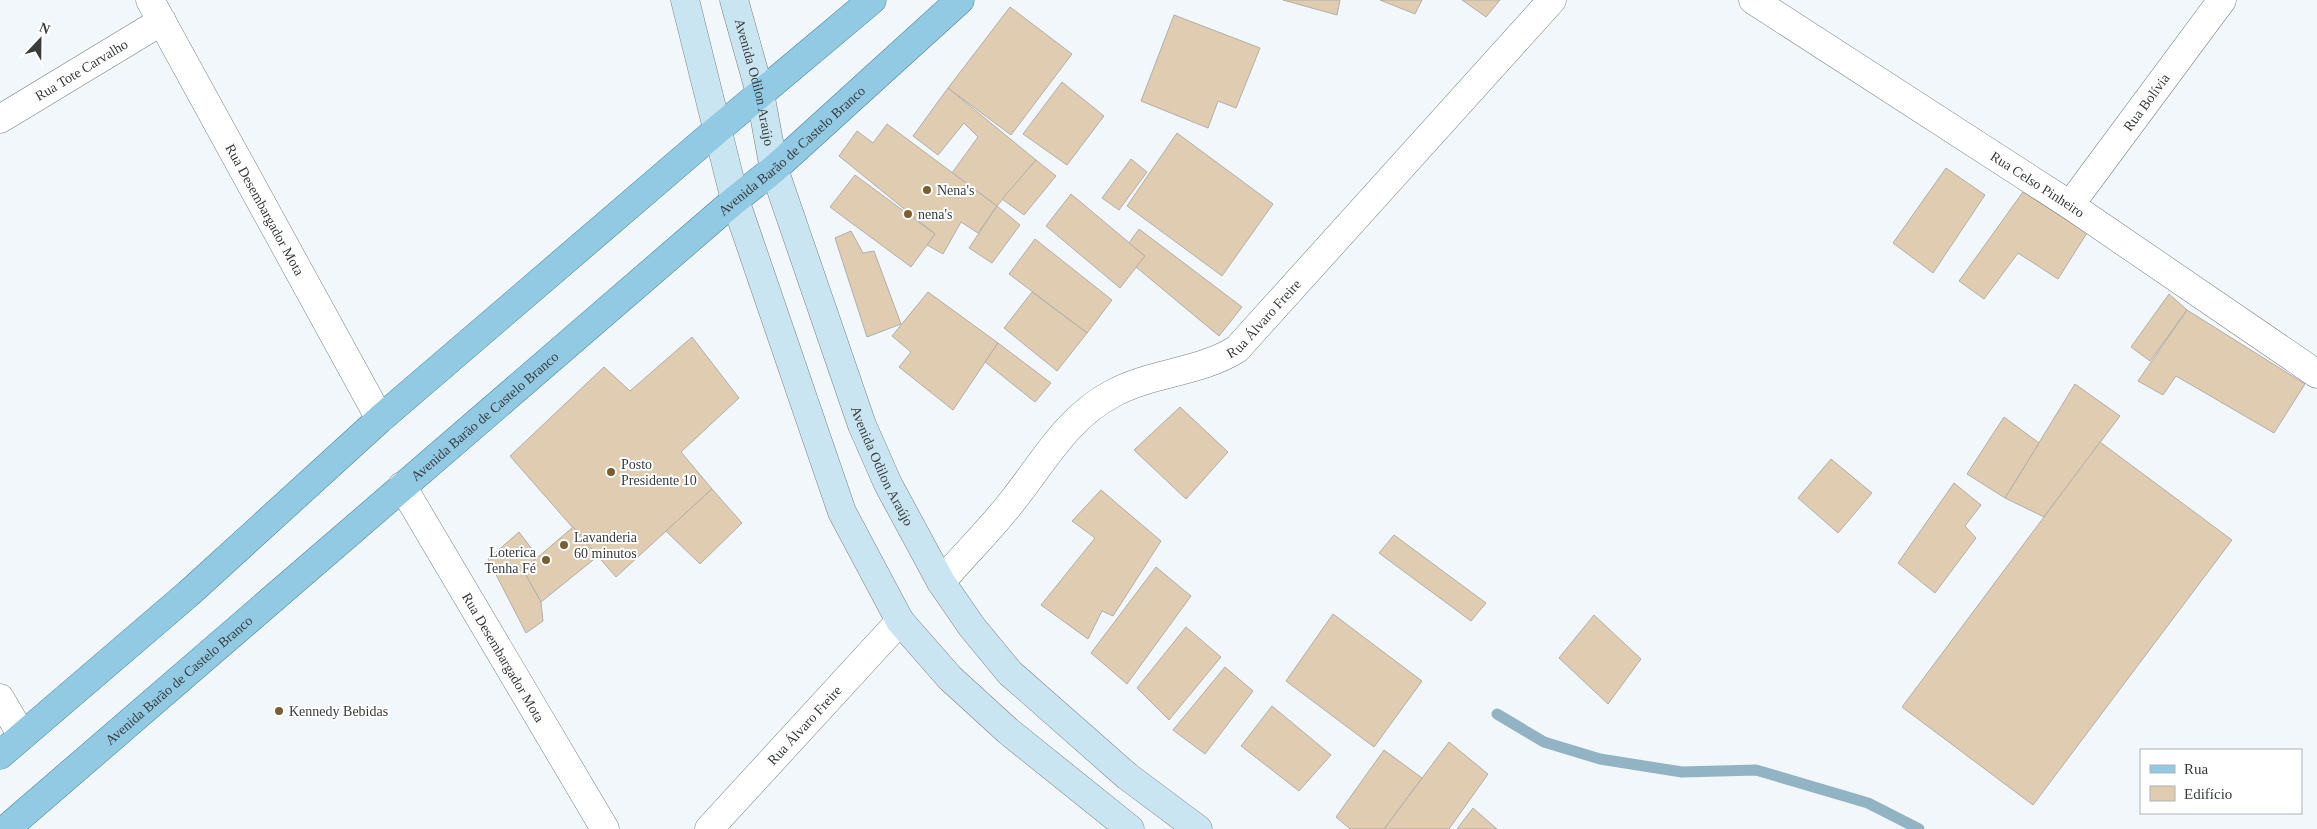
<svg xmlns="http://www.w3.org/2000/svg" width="2317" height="829" font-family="Georgia,serif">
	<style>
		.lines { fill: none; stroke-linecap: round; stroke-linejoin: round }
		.stream { stroke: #92b3c4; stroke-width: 11 }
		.building { fill: #e0ccb1; stroke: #b2aeaa }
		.minor-casing { stroke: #7b8183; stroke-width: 29 }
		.secondary-casing { stroke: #7b8183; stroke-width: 29 }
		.primary-casing { stroke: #44829d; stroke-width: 29 }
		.minor { stroke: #fff; stroke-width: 28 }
		.secondary { stroke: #c9e5f1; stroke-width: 28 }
		.primary { stroke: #92cae3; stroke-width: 28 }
		.poi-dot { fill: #7a5d30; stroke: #fff; stroke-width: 2 }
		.labels { text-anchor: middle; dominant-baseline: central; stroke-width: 4; stroke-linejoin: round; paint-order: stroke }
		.street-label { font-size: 14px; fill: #393c3d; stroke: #fff }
		.poi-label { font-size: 14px; fill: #393c3d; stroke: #fff; text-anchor: start }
	</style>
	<rect width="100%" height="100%" fill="#f1f7fa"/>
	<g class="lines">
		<polyline class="stream" points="1497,714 1544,742 1600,759 1682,772 1756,770 1868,803 1919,829"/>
	</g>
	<g class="building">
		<polygon points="1283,0 1340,0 1337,15"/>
		<polygon points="1380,0 1422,0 1415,14"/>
		<polygon points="1462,0 1500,0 1486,17"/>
		<polygon points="1010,7 1072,54 1011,135 948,88"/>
		<polygon points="1174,15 1260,48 1236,108 1218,101 1208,128 1141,101"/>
		<polygon points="1062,82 1104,116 1067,165 1023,134"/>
		<polygon points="948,88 1036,160 997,206 952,173 978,137 964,123 938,155 913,136"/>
		<polygon points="887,124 997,206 978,233 961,222 943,254 927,245 935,234 839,156 857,131 873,143"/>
		<polygon points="1177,133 1273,204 1222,276 1127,206"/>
		<polygon points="1131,159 1147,172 1119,210 1102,198"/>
		<polygon points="1036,160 1056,176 1024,215 1002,199"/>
		<polygon points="1946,168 1985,195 1933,273 1893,243"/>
		<polygon points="855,175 935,234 911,267 830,207"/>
		<polygon points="2023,192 2087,233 2058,279 2018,253 1984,299 1959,281"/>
		<polygon points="1071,194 1145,256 1120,288 1046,226"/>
		<polygon points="997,206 1020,225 992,263 969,248"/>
		<polygon points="1139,229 1242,307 1219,336 1136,267 1145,256 1129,243"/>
		<polygon points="851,231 863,253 874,251 901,324 867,337 835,238"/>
		<polygon points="1035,239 1112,300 1087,333 1009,274"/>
		<polygon points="928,292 998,343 953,410 899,367 911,352 892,336"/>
		<polygon points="1032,292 1087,333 1057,371 1004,328"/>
		<polygon points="2169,294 2187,310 2150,361 2131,347"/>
		<polygon points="2187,310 2305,384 2274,433 2176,376 2163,395 2138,381"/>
		<polygon points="692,337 739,398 681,452 712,489 616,577 510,456 604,367 630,391"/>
		<polygon points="998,343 1051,383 1035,402 985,362"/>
		<polygon points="2075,384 2120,416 2044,517 2005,498"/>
		<polygon points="1180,407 1228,452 1186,499 1134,450"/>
		<polygon points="2004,417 2039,443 2005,498 1967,474"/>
		<polygon points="2100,442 2232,540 2033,805 1902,707"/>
		<polygon points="1831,459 1872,493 1838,533 1798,498"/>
		<polygon points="1954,483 1981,505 1965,526 1976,538 1935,593 1898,563"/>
		<polygon points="712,489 742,523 700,564 666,531"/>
		<polygon points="1101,490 1161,541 1113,616 1102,611 1088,639 1041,605 1095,538 1072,521"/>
		<polygon points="573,527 598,556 541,602 523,570"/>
		<polygon points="519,532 538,557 523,570 541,602 543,621 526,633 488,559"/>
		<polygon points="1394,535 1486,603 1471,621 1379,553"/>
		<polygon points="1156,567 1191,596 1127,684 1091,653"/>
		<polygon points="1333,614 1422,681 1374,747 1286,681"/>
		<polygon points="1594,615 1641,659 1608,704 1559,658"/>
		<polygon points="1186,627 1221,657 1169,720 1137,688"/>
		<polygon points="1225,667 1253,691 1205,754 1173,730"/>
		<polygon points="1272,706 1331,755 1299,791 1241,746"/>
		<polygon points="1449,742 1488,774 1449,829 1384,829"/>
		<polygon points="1384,750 1422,778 1384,829 1350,829 1336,817"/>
		<polygon points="1473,808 1497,829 1457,829"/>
	</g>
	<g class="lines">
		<defs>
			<g id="minor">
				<path id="s1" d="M150 0 380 419"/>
				<path id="s2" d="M1753 0 2070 205 2317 374"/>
				<path id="s3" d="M0 119 162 21"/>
				<path id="s4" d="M2070 205 2222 0"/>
				<path id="s5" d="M402 486 605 829"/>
				<path id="s6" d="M941 582C965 554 992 528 1014 499 1044 461 1068 417 1112 394 1152 372 1199 373 1237 349L1552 0"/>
				<polyline points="0,698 22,736"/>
				<path id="s7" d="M709 829 900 621"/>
			</g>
			<g id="secondary">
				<polyline points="685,0 735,200 842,512 900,621 950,678 1008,731 1130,829"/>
				<path id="s8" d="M734 0 760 93 774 169 862 425 888 484 941 582 972 627 1010 673 1127 776 1198 829"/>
			</g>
			<g id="primary">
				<polyline points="0,755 188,594 380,419 717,130 872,0"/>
				<path id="s9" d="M6 829 735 200 774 169 960 0"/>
			</g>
		</defs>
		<use href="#minor" class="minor-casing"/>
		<use href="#secondary" class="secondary-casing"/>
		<use href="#primary" class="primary-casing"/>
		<use href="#minor" class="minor"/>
		<use href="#secondary" class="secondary"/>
		<use href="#primary" class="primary"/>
	</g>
	<g class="poi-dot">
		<circle cx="927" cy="190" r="5"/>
		<circle cx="908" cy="214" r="5"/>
		<circle cx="611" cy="472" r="5"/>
		<circle cx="564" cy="545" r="5"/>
		<circle cx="546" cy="560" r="5"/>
		<circle cx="279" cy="711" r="5"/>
	</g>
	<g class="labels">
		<g class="street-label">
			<text stroke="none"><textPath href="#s3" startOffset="95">Rua Tote Carvalho</textPath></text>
			<text stroke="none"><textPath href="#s8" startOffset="85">Avenida Odilon Araújo</textPath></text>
			<text stroke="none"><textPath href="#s4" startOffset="128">Rua Bolívia</textPath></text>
			<text stroke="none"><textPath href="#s9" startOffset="1038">Avenida Barão de Castelo Branco</textPath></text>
			<text stroke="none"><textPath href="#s2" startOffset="339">Rua Celso Pinheiro</textPath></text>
			<text stroke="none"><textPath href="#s1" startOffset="239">Rua Desembargador Mota</textPath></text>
			<text stroke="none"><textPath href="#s6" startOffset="429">Rua Álvaro Freire</textPath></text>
			<text stroke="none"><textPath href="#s9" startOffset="632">Avenida Barão de Castelo Branco</textPath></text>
			<text stroke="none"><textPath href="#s8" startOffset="490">Avenida Odilon Araújo</textPath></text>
			<text stroke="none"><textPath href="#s5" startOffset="199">Rua Desembargador Mota</textPath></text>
			<text stroke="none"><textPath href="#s9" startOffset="228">Avenida Barão de Castelo Branco</textPath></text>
			<text stroke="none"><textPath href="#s7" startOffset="141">Rua Álvaro Freire</textPath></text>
		</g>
		<g class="poi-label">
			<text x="937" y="190">Nena's</text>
			<text x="918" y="214">nena's</text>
			<text x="621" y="464">Posto<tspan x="621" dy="16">Presidente 10</tspan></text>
			<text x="574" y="537">Lavanderia<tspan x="574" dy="16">60 minutos</tspan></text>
			<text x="536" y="552" text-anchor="end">Loterica<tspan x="536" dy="16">Tenha Fé</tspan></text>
			<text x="289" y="711">Kennedy Bebidas</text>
		</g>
	</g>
	<rect x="2140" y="749" width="162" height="65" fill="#ffffff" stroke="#b0b1b1"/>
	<rect x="2150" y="765" width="25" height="8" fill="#92cae3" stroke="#b0b1b1"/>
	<text x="2184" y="774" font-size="15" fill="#393c3d">Rua</text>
	<rect x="2150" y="786" width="25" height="15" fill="#e0ccb1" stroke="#b0b1b1"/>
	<text x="2184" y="799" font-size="15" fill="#393c3d">Edifício</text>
	<g transform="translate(40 40) rotate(22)" stroke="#ffffff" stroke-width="4" paint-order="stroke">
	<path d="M0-4L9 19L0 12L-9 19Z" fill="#393c3d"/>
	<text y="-8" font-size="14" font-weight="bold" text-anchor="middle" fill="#393c3d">N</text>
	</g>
</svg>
